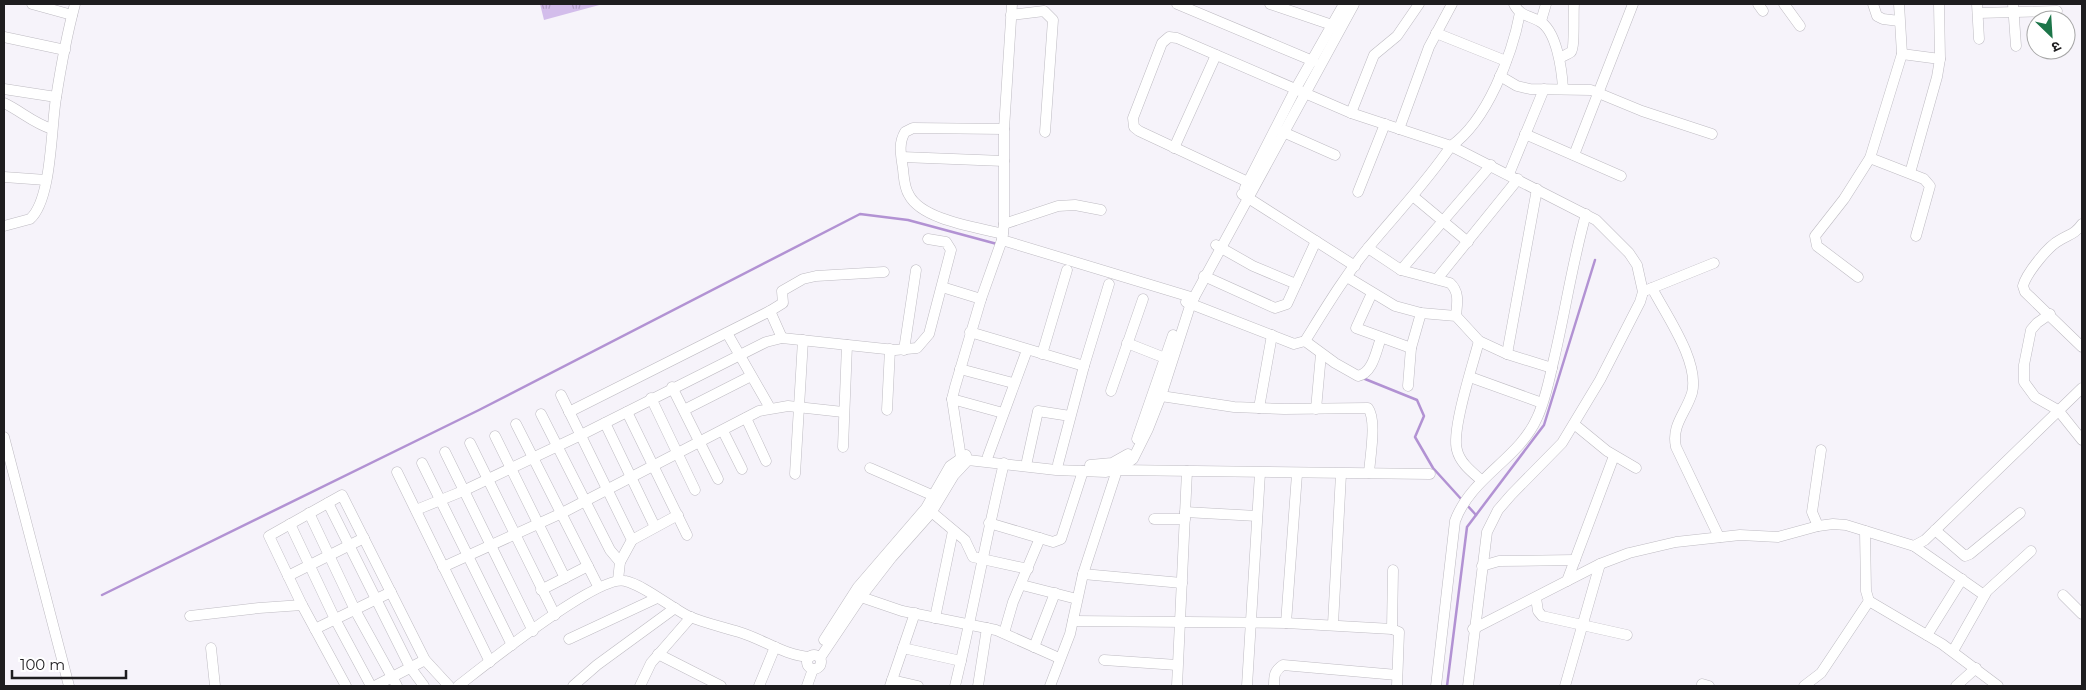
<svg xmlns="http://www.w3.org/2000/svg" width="2086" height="690" font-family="Montserrat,'Noto Sans Devanagari',sans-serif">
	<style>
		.grass { fill: url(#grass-tufts) }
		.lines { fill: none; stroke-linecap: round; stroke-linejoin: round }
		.stream { stroke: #b292d3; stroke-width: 2.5 }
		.minor-casing { stroke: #bebbc2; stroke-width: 11 }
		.minor { stroke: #fff; stroke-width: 10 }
	</style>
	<defs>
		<pattern id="grass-tufts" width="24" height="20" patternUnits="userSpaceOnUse" patternTransform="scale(1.25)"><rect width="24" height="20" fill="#d3bdeb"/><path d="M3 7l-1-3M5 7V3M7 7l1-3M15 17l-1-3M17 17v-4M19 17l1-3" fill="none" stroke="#b5a2c9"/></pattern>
	</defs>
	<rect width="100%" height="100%" fill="#f6f3fa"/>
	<polygon class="grass" points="540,4 603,4 544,20"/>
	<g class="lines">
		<g class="stream">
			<polyline points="1365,379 1417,400 1424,416 1415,437 1433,468 1462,500"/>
			<polyline points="1466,504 1476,515"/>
			<polyline points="102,595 479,410 860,214 908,220 997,244"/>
			<polyline points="1447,686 1467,527 1544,425 1595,260"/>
		</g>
		<defs>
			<g id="minor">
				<polyline points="32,4 72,15"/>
				<polyline points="1177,4 1313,61"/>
				<polyline points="1270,4 1338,27"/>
				<path d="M1514 4C1520 16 1528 15 1539 21 1557 30 1562 71 1563 89"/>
				<polyline points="1758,4 1763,11"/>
				<polyline points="1784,4 1800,26"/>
				<polyline points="1873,4 1877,16 1883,19 1899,21"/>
				<polyline points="1977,4 1979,39"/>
				<polyline points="2013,4 2016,46"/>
				<polyline points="1978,13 2057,11"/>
				<polyline points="1011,15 1044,11 1053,20 1045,132"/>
				<polyline points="1541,21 1546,4"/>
				<polyline points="1436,33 1506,61"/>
				<polyline points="4,37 65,50"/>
				<polyline points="1902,54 1940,59"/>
				<path d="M1560 58C1563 56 1568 54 1571 52 1575 48 1573 14 1574 4"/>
				<polyline points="1500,76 1517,86 1530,89 1591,90 1642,111 1712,134"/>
				<polyline points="4,89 56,97"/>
				<path d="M4 103C21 111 33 123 52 129"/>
				<polyline points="1351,113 1374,55 1397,36 1419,4"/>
				<polyline points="1399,129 1429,47 1452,4"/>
				<polyline points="1283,132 1335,155"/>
				<polyline points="1525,134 1621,176"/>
				<polyline points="1174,148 1216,55"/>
				<polyline points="1574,155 1633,4"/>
				<polyline points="902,157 1004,161"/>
				<polyline points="1870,158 1924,179 1930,186 1916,236"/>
				<polyline points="1910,173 1937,77 1940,59 1939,4"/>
				<polyline points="1509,174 1544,89"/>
				<polyline points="4,177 46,180"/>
				<polyline points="1248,182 1139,131 1134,127 1133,118 1162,43 1169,37 1177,38 1351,113 1451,146 1596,220 1629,253 1637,265 1643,292 1640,302 1600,380 1562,443 1511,495 1498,510 1487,532 1468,686"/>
				<polyline points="1245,188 1295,90 1344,4"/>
				<polyline points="1358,192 1385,124"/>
				<polyline points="1242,194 1355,266"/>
				<polyline points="1414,197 1468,242"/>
				<polyline points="1004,224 1058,206 1075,205 1101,210"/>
				<path d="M2082 224C2075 234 2070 234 2060 240 2048 246 2026 274 2023 286L2025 292 2082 347"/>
				<path d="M4 226 30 219C52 200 51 127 56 98 61 66 67 34 75 4"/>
				<path d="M1003 234C976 227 922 220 909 195 904 187 904 178 903 169 901 155 898 144 905 132L913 128 1004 129"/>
				<polyline points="1002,240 1194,298"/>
				<polyline points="1216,245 1253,266 1296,284"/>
				<path d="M1368 248 1401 270 1450 283C1460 292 1457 304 1456 316"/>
				<polyline points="1401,270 1491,165"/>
				<polyline points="1204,276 1275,308 1287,304 1316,241"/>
				<polyline points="1347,277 1395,306 1421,313 1456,316 1479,341 1507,354 1552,368"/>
				<polyline points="1858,277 1817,246 1815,236 1844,199 1870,158 1902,54 1899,4"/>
				<polyline points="1437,279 1518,179"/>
				<polyline points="942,287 981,299"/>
				<path d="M1652 288C1666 315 1700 362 1692 393 1686 413 1671 425 1676 447L1719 537"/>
				<polyline points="1647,290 1714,263"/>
				<polyline points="1372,293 1356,328 1411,348"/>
				<path d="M1186 302 1294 344 1305 341C1325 309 1344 277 1368 248 1396 214 1426 183 1451 146 1487 121 1512 55 1520 13"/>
				<polyline points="770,311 783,303 782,291 803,279 816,276 884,272"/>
				<polyline points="2050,314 2037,323 2031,330 2024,365 2024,382 2035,397 2058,410 2082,440"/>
				<polyline points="970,332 1084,366 1109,284"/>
				<polyline points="727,333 770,408"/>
				<path d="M1305 341 1335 363 1358 376C1373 373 1376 351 1381 338"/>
				<path d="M1479 341C1473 364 1451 431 1457 450 1460 463 1472 472 1481 480"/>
				<polyline points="1127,343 1165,358"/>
				<polyline points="904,350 916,270"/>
				<polyline points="1042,354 1067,270"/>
				<polyline points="1507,354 1537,189"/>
				<polyline points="960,369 1013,383"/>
				<polyline points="1470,377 1542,403"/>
				<polyline points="1408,386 1411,348 1421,313"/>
				<polyline points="672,387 718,479"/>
				<polyline points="1111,391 1143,299"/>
				<polyline points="561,395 632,540 620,562 618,580"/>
				<path d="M1161 396 1234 407 1284 409 1368 408C1377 420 1370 457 1369 473"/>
				<polyline points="651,398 695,490"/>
				<polyline points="952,399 1003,413"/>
				<polyline points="1259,408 1272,335"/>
				<polyline points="1316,409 1321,354"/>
				<polyline points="684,410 751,376"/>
				<polyline points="887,410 890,349"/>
				<polyline points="569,412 770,311 782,338"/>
				<polyline points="627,412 687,535"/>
				<polyline points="541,414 610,550 620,562"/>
				<polyline points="746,418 766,461"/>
				<polyline points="605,423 655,527"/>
				<polyline points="516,424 598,586"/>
				<polyline points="1574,424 1607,451 1636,468"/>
				<polyline points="723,431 742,469"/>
				<polyline points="495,436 565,578"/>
				<polyline points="4,437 69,686"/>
				<polyline points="1137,439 1173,335"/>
				<polyline points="470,443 555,615"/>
				<polyline points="843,447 847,345"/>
				<polyline points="445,452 533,631"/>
				<polyline points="988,456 1027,350"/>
				<polyline points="961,458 952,399 955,387 981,299 1002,240 1004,224 1004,129 1012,4"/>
				<polyline points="1027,461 1038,411 1070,416"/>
				<polyline points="422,463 512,645"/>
				<polyline points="1058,464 1084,366"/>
				<polyline points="1090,465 1112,463 1128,454"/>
				<polyline points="870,468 934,496"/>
				<polyline points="1118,470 1430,474"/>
				<polyline points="397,472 490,662"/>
				<polyline points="795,474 803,340"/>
				<polyline points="328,503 410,667 424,686"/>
				<polyline points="928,509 965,540 973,557 1028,569"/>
				<polyline points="416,510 463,491 581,435 766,342 782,338 895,350 917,348 929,334 951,250 946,242 928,239"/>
				<polyline points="1185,512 1257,516"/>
				<polyline points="309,513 355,610 397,686"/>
				<polyline points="1154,519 1185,519"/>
				<polyline points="989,523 1053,542 1061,539 1083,471"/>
				<polyline points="290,524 335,619 371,686"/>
				<polyline points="1818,526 1812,512 1821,450"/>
				<polyline points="1935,530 1965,556 1970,554 2020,513"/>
				<polyline points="1865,531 1866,591 1869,601 1942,644 1998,686"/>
				<polyline points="632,540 678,515"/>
				<polyline points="1914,546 1984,595"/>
				<polyline points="1482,566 1499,561 1575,560"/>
				<polyline points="443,567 562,513 759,411 788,406 843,412"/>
				<polyline points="1083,574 1182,583"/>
				<polyline points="288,576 364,538"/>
				<polyline points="1567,581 1614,456"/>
				<polyline points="1022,585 1077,599"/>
				<polyline points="541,590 588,566"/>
				<polyline points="2063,595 2082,614"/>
				<polyline points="861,597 902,611 996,630 1059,658"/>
				<polyline points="1536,598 1538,611 1542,616 1627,635"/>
				<polyline points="190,616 259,608 302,605"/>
				<polyline points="935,618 953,531"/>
				<polyline points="1073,621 1286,623 1392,629 1393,570"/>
				<polyline points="1286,623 1297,474"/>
				<polyline points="1333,624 1341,474"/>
				<polyline points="315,629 391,592"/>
				<polyline points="1392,629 1399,632 1397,686"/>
				<polyline points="1473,629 1600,564 1629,553 1676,542 1740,535 1778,537 1818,526 1833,524 1846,525 1914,546 1925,540 2082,388"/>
				<polyline points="1004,633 1013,602 1040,538"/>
				<polyline points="1927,635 1962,579"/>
				<polyline points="569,639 657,598"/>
				<polyline points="824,640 858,587 926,508 950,466 966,455"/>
				<polyline points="1034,647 1055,593"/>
				<polyline points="211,648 215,686"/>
				<polyline points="903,648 961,661"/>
				<polyline points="1953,651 1987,591 2031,551"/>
				<polyline points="658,654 721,686"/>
				<circle cx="814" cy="662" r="7"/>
				<polyline points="820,658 861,597 892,557 931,513 954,475 968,460 1056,470 1106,472 1119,469 1133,459 1148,429 1161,396 1191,303 1354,4"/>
				<polyline points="1104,660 1177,665"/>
				<polyline points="892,680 918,686"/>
				<polyline points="1702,684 1709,686"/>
				<polyline points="346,686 302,605 269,536 342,495 425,660 449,686"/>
				<polyline points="375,686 425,660"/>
				<path d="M458 686C484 666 598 574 625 581 644 585 670 607 688 616 704 623 723 627 739 632 763 639 785 656 810 657"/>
				<polyline points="573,686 597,665 675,608"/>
				<polyline points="640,686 651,663 691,617"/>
				<polyline points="759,686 775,647"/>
				<polyline points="807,686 813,669"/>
				<polyline points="890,686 915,613"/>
				<path d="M955 686C973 612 986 537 1004 463"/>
				<polyline points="978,686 987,628"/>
				<polyline points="1050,686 1070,634 1083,574 1119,464"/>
				<polyline points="1177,686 1187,471"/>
				<polyline points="1247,686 1260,473"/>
				<path d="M1274 686C1274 676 1274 671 1283 665L1397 675"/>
				<path d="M1436 686 1455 521C1471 477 1519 459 1537 418 1545 401 1549 381 1553 363 1565 314 1572 263 1586 214"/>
				<polyline points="1565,686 1600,564"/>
				<polyline points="1804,686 1821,673 1869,601"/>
				<polyline points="1956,686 1976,668"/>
			</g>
		</defs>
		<use href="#minor" class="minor-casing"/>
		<use href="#minor" class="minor"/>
	</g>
	<rect width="2086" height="690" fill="none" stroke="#1e1d1f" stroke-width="10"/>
	<g transform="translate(2051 35) rotate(155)"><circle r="24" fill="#ffffff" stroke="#a5a5a5"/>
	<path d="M0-4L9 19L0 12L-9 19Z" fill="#1c7549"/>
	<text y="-8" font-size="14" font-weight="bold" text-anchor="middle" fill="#1e1d1f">उ</text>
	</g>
	<path d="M12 670v8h114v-8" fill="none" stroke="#1e1d1f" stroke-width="2.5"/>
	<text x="20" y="670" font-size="15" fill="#1e1d1f" stroke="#ffffff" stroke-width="4" paint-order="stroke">100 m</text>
</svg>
